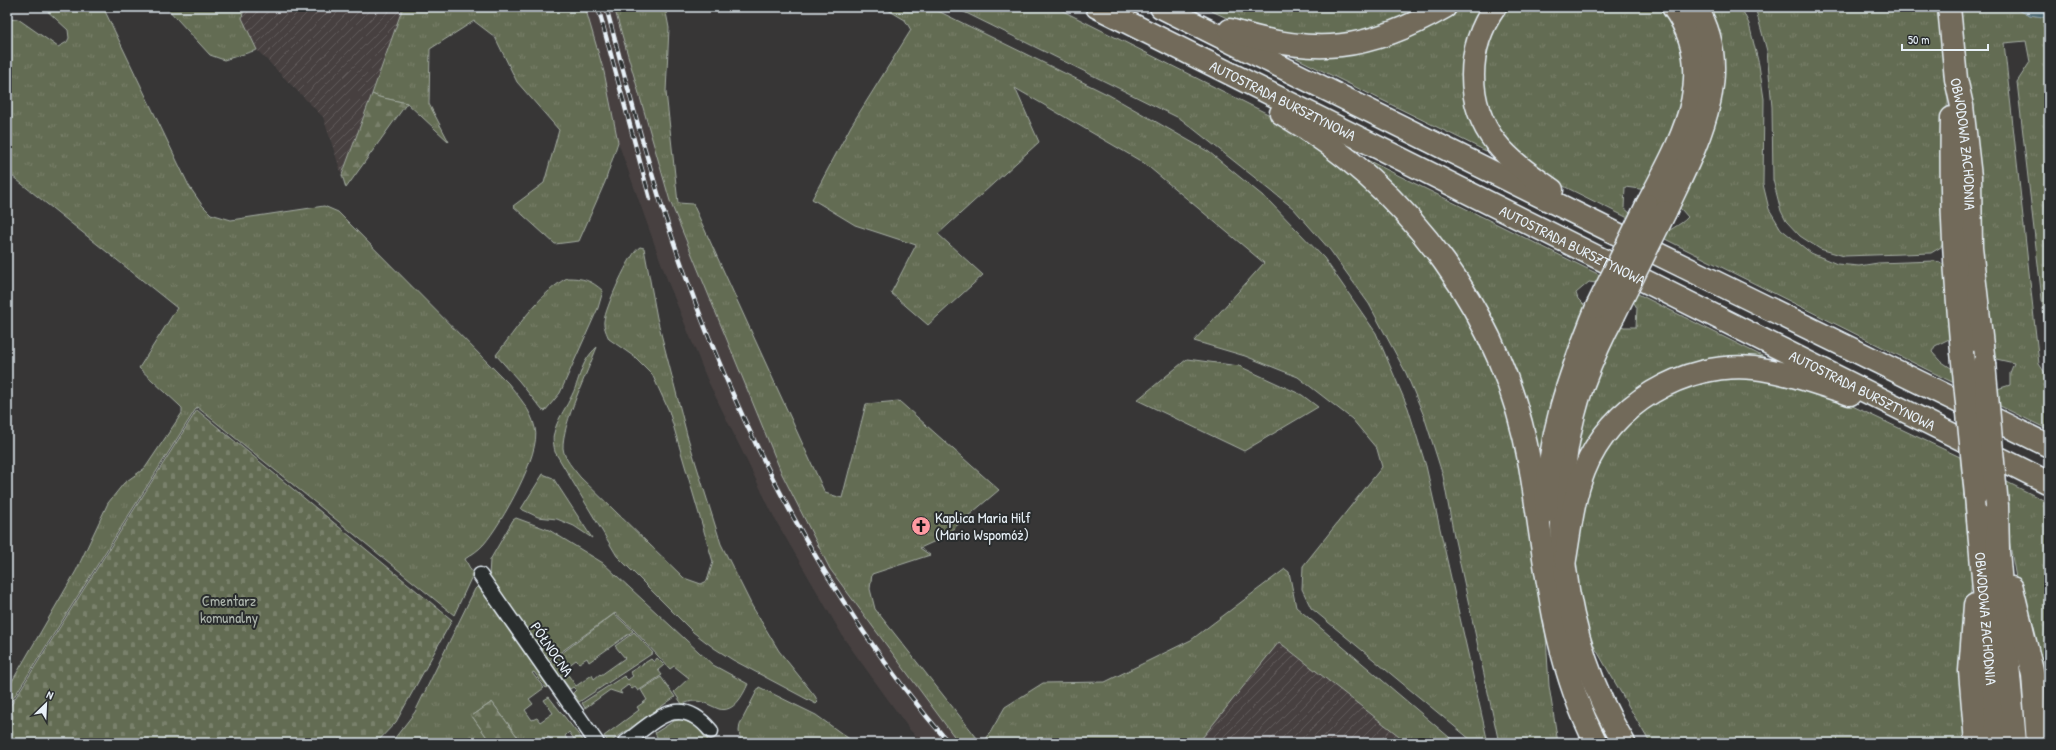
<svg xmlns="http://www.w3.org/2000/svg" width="2056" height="750" font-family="'Patrick Hand',sans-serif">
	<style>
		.built { fill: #474040 }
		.industrial { fill: url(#industrial-furrows) }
		.grass { fill: url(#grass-tufts); stroke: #a6aea5 }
		.forest { fill: url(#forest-firs); stroke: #a6aea5 }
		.cemetery { fill: url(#cemetery-stones); stroke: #a6aea5 }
		.water { fill: url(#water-rules); stroke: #8b9fa7 }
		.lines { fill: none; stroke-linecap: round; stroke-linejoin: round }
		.street-casing { stroke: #e8f1f8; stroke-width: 17 }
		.primary-casing { stroke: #e8f1f8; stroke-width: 25 }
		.highway-casing { stroke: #e8f1f8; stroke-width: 25 }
		.street { stroke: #2a2d2e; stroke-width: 14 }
		.primary { stroke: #726b5a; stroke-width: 22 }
		.highway { stroke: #726b5a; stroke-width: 22 }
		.rail-casing { stroke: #e8f1f8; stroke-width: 4.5 }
		.rail { stroke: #2a2d2e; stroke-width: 3; stroke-dasharray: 9; stroke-linecap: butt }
		.primary-bridge-casing { stroke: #e8f1f8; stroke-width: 25; stroke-linecap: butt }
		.highway-bridge-casing { stroke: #e8f1f8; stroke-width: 25; stroke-linecap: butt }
		.primary-bridge { stroke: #726b5a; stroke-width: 22 }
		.highway-bridge { stroke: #726b5a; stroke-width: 22 }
		.labels { text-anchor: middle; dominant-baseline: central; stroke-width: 4; stroke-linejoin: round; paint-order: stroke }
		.street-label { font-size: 15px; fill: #e8f1f8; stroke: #2a2d2e }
		.poi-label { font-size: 15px; fill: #e8f1f8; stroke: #2a2d2e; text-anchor: start }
		.park-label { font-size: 15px; fill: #adb5ad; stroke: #2a2d2e }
	</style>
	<defs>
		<pattern id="industrial-furrows" width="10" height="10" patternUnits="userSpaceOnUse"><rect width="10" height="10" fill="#474040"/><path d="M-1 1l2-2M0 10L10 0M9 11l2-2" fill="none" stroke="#625c5c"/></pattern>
		<pattern id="grass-tufts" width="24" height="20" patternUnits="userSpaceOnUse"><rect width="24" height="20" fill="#646c52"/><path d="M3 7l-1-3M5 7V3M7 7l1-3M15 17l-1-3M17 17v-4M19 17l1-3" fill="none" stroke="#7a816c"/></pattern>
		<pattern id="forest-firs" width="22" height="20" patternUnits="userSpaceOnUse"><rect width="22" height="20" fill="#646c52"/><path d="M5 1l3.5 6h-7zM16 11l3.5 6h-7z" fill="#7a816c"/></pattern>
		<pattern id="cemetery-stones" width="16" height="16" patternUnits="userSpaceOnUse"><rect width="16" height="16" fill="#646c52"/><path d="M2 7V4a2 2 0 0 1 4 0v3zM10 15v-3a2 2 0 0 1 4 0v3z" fill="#7a816c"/></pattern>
		<pattern id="water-rules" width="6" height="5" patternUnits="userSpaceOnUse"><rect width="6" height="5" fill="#4d6971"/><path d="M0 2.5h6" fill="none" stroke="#677f86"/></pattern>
	</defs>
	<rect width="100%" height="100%" fill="#373636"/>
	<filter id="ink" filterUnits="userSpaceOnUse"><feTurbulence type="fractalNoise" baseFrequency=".025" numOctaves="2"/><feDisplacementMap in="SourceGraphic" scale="8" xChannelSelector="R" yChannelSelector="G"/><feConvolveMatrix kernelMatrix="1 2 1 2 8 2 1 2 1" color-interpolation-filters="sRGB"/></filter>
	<g filter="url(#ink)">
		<polygon class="built" points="585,7 614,7 670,201 782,474 830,569 959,743 922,743 910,730 845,640 776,521 707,379 668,282 618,142 604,72"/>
		<g class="industrial">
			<polygon points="244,7 403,7 342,175 323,117 257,50 242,18"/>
			<polygon points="1279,642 1408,743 1198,743"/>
		</g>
		<g class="grass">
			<path d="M43 7H103L189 186 202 205 211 214 231 220 324 206 338 212 508 383C519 397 531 410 535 428 542 453 501 524 484 544 479 550 472 554 465 559L473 574 454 615 197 407 7 708V690L76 571 108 503 124 483 145 468 182 413V408L179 405 139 368 177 308 7 172V20L18 19 58 47 67 42 69 38 68 30Z"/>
			<polygon points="166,7 244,7 242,18 257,50 224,60 210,55"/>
			<polygon points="403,7 585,7 604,72 618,142 605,182 579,241 555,244 513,206 544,183 559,130 517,82 495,37 474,21 430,49 429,104 449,142 407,103 378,97 372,94"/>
			<polygon points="614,7 665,7 669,28 666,92 678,203 693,204 825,493 842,498 866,404 899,401 999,490 942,538 920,548 930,555 872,574 870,589 875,609 981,743 959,743 830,569 782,474 670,201"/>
			<polygon points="883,7 930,7 1109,95 1209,152 1268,200 1324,258 1376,333 1408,408 1426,466 1488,743 1476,743 1471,740 1311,608 1302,589 1303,566 1382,467 1377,449 1352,419 1298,377 1245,356 1194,341 1264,263 1144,163 1015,88 1039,142 938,234 983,275 928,325 891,293 916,245 855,225 812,199 851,126 911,30 905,20"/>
			<polygon points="954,7 1055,7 1274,117 1299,132 1393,209 1470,316 1512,415 1546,636 1549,686 1558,743 1499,743 1454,536 1443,476 1424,416 1406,373 1369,304 1330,250 1293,208 1181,119"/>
			<polygon points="1203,7 1433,7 1400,24 1315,40 1240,24"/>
			<polygon points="1458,7 1485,7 1472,30 1492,154 1286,53 1431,23"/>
			<polygon points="1503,7 1665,7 1684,39 1688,90 1647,190 1625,187 1624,208 1630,213 1628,218 1547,178 1507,145 1480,91 1490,27"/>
			<path d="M1702 7H1741L1749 24 1759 65 1764 99 1763 184 1769 209 1781 229 1811 253 1837 264 1859 266 1878 263 1934 261 1940 262 1945 266 1951 338 1935 346 1932 352 1939 360 1954 370V383L1663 238C1668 228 1679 227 1688 217L1681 209 1675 206Z"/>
			<polygon points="1755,7 1942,7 1948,65 1948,106 1944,151 1944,240 1941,247 1931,253 1844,256 1820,249 1800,236 1786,221 1781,211 1773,180 1772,107 1767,51"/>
			<polygon points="1960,7 2010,7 2030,15 2049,18 2049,354 2046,346 2043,308 2017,82 2030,62 2026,41 2004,43 2039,364 2049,379 2049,430 1996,404 1994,390 2010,385 2010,373 2014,363 1992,358"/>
			<polygon points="1343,148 1600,275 1597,283 1589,282 1576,293 1578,299 1588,309 1540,486 1493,335"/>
			<path d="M640 247 644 248 657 318 687 435 721 544 752 606 779 651 815 696 818 702 816 704 733 660 714 648 693 632 617 556 555 452C554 446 552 438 554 433 557 420 564 411 570 399 581 379 579 363 597 347 588 371 562 424 563 448 564 459 574 469 580 477L684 578 701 584 707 581 713 562 669 411 652 374 636 358 609 339C607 334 603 326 604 321 605 309 630 252 640 247Z"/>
			<path d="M567 278C583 278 591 280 603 291L598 308 560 393 545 411 542 410 519 381 496 355C516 330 539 293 567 278Z"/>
			<polygon points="1636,293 1772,361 1683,371 1579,464 1571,464 1578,429 1615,324 1624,327 1636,327 1637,308 1633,301"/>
			<polygon points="1187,359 1239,366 1302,395 1318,407 1244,451 1137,400"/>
			<polygon points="1744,375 1825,393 1960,457 1972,579 1964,658 1967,743 1650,743 1590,639 1582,619 1574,551 1579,505 1614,433 1679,386"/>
			<polygon points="543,474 553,478 592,538 574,526 557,519 538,517 521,509"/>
			<polygon points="2005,481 2049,503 2049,743 2046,743 2008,534"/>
			<path d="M516 518 549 530 603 563 713 665 748 684C743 695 734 713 719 709 711 706 703 701 695 701 691 701 686 703 682 704L674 692 689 678 674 666 670 669 634 630 615 613 547 662 489 576 490 560 513 520Z"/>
			<polygon points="1285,569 1289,572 1296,607 1456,743 1408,743 1279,642 1198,743 984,743 1005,707 1043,683 1105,682 1191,640"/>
			<polygon points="478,586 550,685 546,688 534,672 532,673 544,688 529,699 533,704 525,710 532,720 537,718 540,722 553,713 544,700 549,697 585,743 577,743 569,732 565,736 567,739 560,743 553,743 549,737 543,741 545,743 522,743 492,702 472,716 491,743 475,743 470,736 468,738 471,743 391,743 415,712 475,589"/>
			<polygon points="614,614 633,631 589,662 587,658 579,663 576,660 564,669 576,686 592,675 594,679 600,674 601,675 625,658 615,646 634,632 653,653 579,702 573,693 576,690 573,687 570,689 550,662"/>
			<polygon points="657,658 664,665 658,670 662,675 638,691 635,687 632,689 628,685 620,691 622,694 610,690 585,708 582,703 624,676 628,680 633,676 630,672 651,659 654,662"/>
			<polygon points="661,677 675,697 609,743 604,736 639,710 637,707 647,700 641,690"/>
			<polygon points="759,687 816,715 855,743 741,743 739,731 740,724"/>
			<polygon points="682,719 697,727 710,743 660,743 655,733 674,721"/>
		</g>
		<g class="forest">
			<polygon points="372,94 379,97 407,103 346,188 342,175"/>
			<polygon points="492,702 522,743 491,743 472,716"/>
		</g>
		<polygon class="cemetery" points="197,410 452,620 396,722 376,743 7,743 7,711"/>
		<polygon class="water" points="2010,7 2049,7 2049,18 2030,15"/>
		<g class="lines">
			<defs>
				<g id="street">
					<polyline points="480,575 597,743"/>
					<path d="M625 743C655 721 679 692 711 731"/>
				</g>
				<g id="primary">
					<path id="s1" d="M1949 7 1956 79 1962 106 1970 177 1971 248 1984 363"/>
					<path d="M1952 118C1950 197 1955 272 1962 352"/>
					<path id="s2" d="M1976 495 1997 743"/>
					<polyline points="1997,506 1998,551 2015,743"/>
					<polyline points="2012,588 2033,675 2038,743"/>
					<polyline points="1975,605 1970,671 1976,743"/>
				</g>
				<g id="highway">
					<path id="s3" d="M1097 7 2049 483"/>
					<polyline points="1161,7 1605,228 2049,446"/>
					<path d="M1495 7C1466 48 1465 103 1496 143 1511 162 1532 176 1552 190"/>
					<path d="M1230 30C1314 57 1369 51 1445 7"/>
					<path d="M1281 113C1410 189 1504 316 1530 465 1546 560 1551 656 1596 743"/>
					<path d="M1647 205C1680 142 1722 74 1673 7"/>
					<path d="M1665 212C1693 151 1738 74 1696 7"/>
					<path d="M1614 315C1602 337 1592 360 1583 384 1543 501 1561 638 1624 743"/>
					<path d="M1546 512C1548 434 1568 379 1597 307"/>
					<path d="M1565 559C1570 529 1573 499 1584 471 1610 405 1684 361 1754 368 1787 372 1819 384 1850 394"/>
				</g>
			</defs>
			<use href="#street" class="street-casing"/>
			<use href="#primary" class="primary-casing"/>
			<use href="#highway" class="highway-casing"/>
			<use href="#street" class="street"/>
			<use href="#primary" class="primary"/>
			<use href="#highway" class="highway"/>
			<defs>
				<g id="rail">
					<polyline points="598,7 650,199"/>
					<path d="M606 7C626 80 644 153 668 225 730 412 819 593 949 743"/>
				</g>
			</defs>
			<use href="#rail" class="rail-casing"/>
			<use href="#rail" class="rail"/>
			<defs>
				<g id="primary-bridge">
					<polyline points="1962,352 1976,495"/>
					<polyline points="1984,363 1997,506"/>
				</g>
				<g id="highway-bridge">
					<polyline points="1597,307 1647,205"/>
					<polyline points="1614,315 1665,212"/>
				</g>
			</defs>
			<use href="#primary-bridge" class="primary-bridge-casing"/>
			<use href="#highway-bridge" class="highway-bridge-casing"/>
			<use href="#primary-bridge" class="primary-bridge"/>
			<use href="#highway-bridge" class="highway-bridge"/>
		</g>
	</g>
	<defs>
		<symbol id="church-disc" viewBox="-11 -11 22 22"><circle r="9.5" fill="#ff9aa2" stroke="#2a2d2e"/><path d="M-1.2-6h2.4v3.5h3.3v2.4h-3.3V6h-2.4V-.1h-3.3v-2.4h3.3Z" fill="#111"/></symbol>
	</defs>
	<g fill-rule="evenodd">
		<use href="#church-disc" x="910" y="515" width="22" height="22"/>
	</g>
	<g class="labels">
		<g class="street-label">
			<text stroke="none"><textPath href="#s3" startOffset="208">AUTOSTRADA BURSZTYNOWA</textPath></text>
			<text stroke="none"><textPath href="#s1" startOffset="138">OBWODOWA ZACHODNIA</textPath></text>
			<text stroke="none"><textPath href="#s3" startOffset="532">AUTOSTRADA BURSZTYNOWA</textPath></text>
			<text stroke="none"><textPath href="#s3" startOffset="856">AUTOSTRADA BURSZTYNOWA</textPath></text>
			<text stroke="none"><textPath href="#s2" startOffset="124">OBWODOWA ZACHODNIA</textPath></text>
			<text transform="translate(552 649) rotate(55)">PÓŁNOCNA</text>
		</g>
		<g class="poi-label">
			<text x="935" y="517">Kaplica Maria Hilf<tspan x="935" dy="17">(Mario Wspomóż)</tspan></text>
		</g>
		<g class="park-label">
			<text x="229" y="600">Cmentarz<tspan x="229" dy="17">komunalny</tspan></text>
		</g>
	</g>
	<rect width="2056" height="750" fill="none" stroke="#2a2d2e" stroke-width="24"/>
	<rect x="12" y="12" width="2032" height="726" fill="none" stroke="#e8f1f8" stroke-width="1.5" filter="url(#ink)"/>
	<g transform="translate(46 704) rotate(24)" stroke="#2a2d2e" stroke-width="3" paint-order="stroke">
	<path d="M0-3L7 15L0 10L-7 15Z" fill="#e8f1f8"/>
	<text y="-6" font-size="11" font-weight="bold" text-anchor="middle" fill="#e8f1f8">N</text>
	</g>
	<path d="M1902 44v6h86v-6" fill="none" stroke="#e8f1f8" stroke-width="2"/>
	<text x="1908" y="44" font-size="12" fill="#e8f1f8" stroke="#2a2d2e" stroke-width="3" paint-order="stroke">50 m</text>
</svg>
